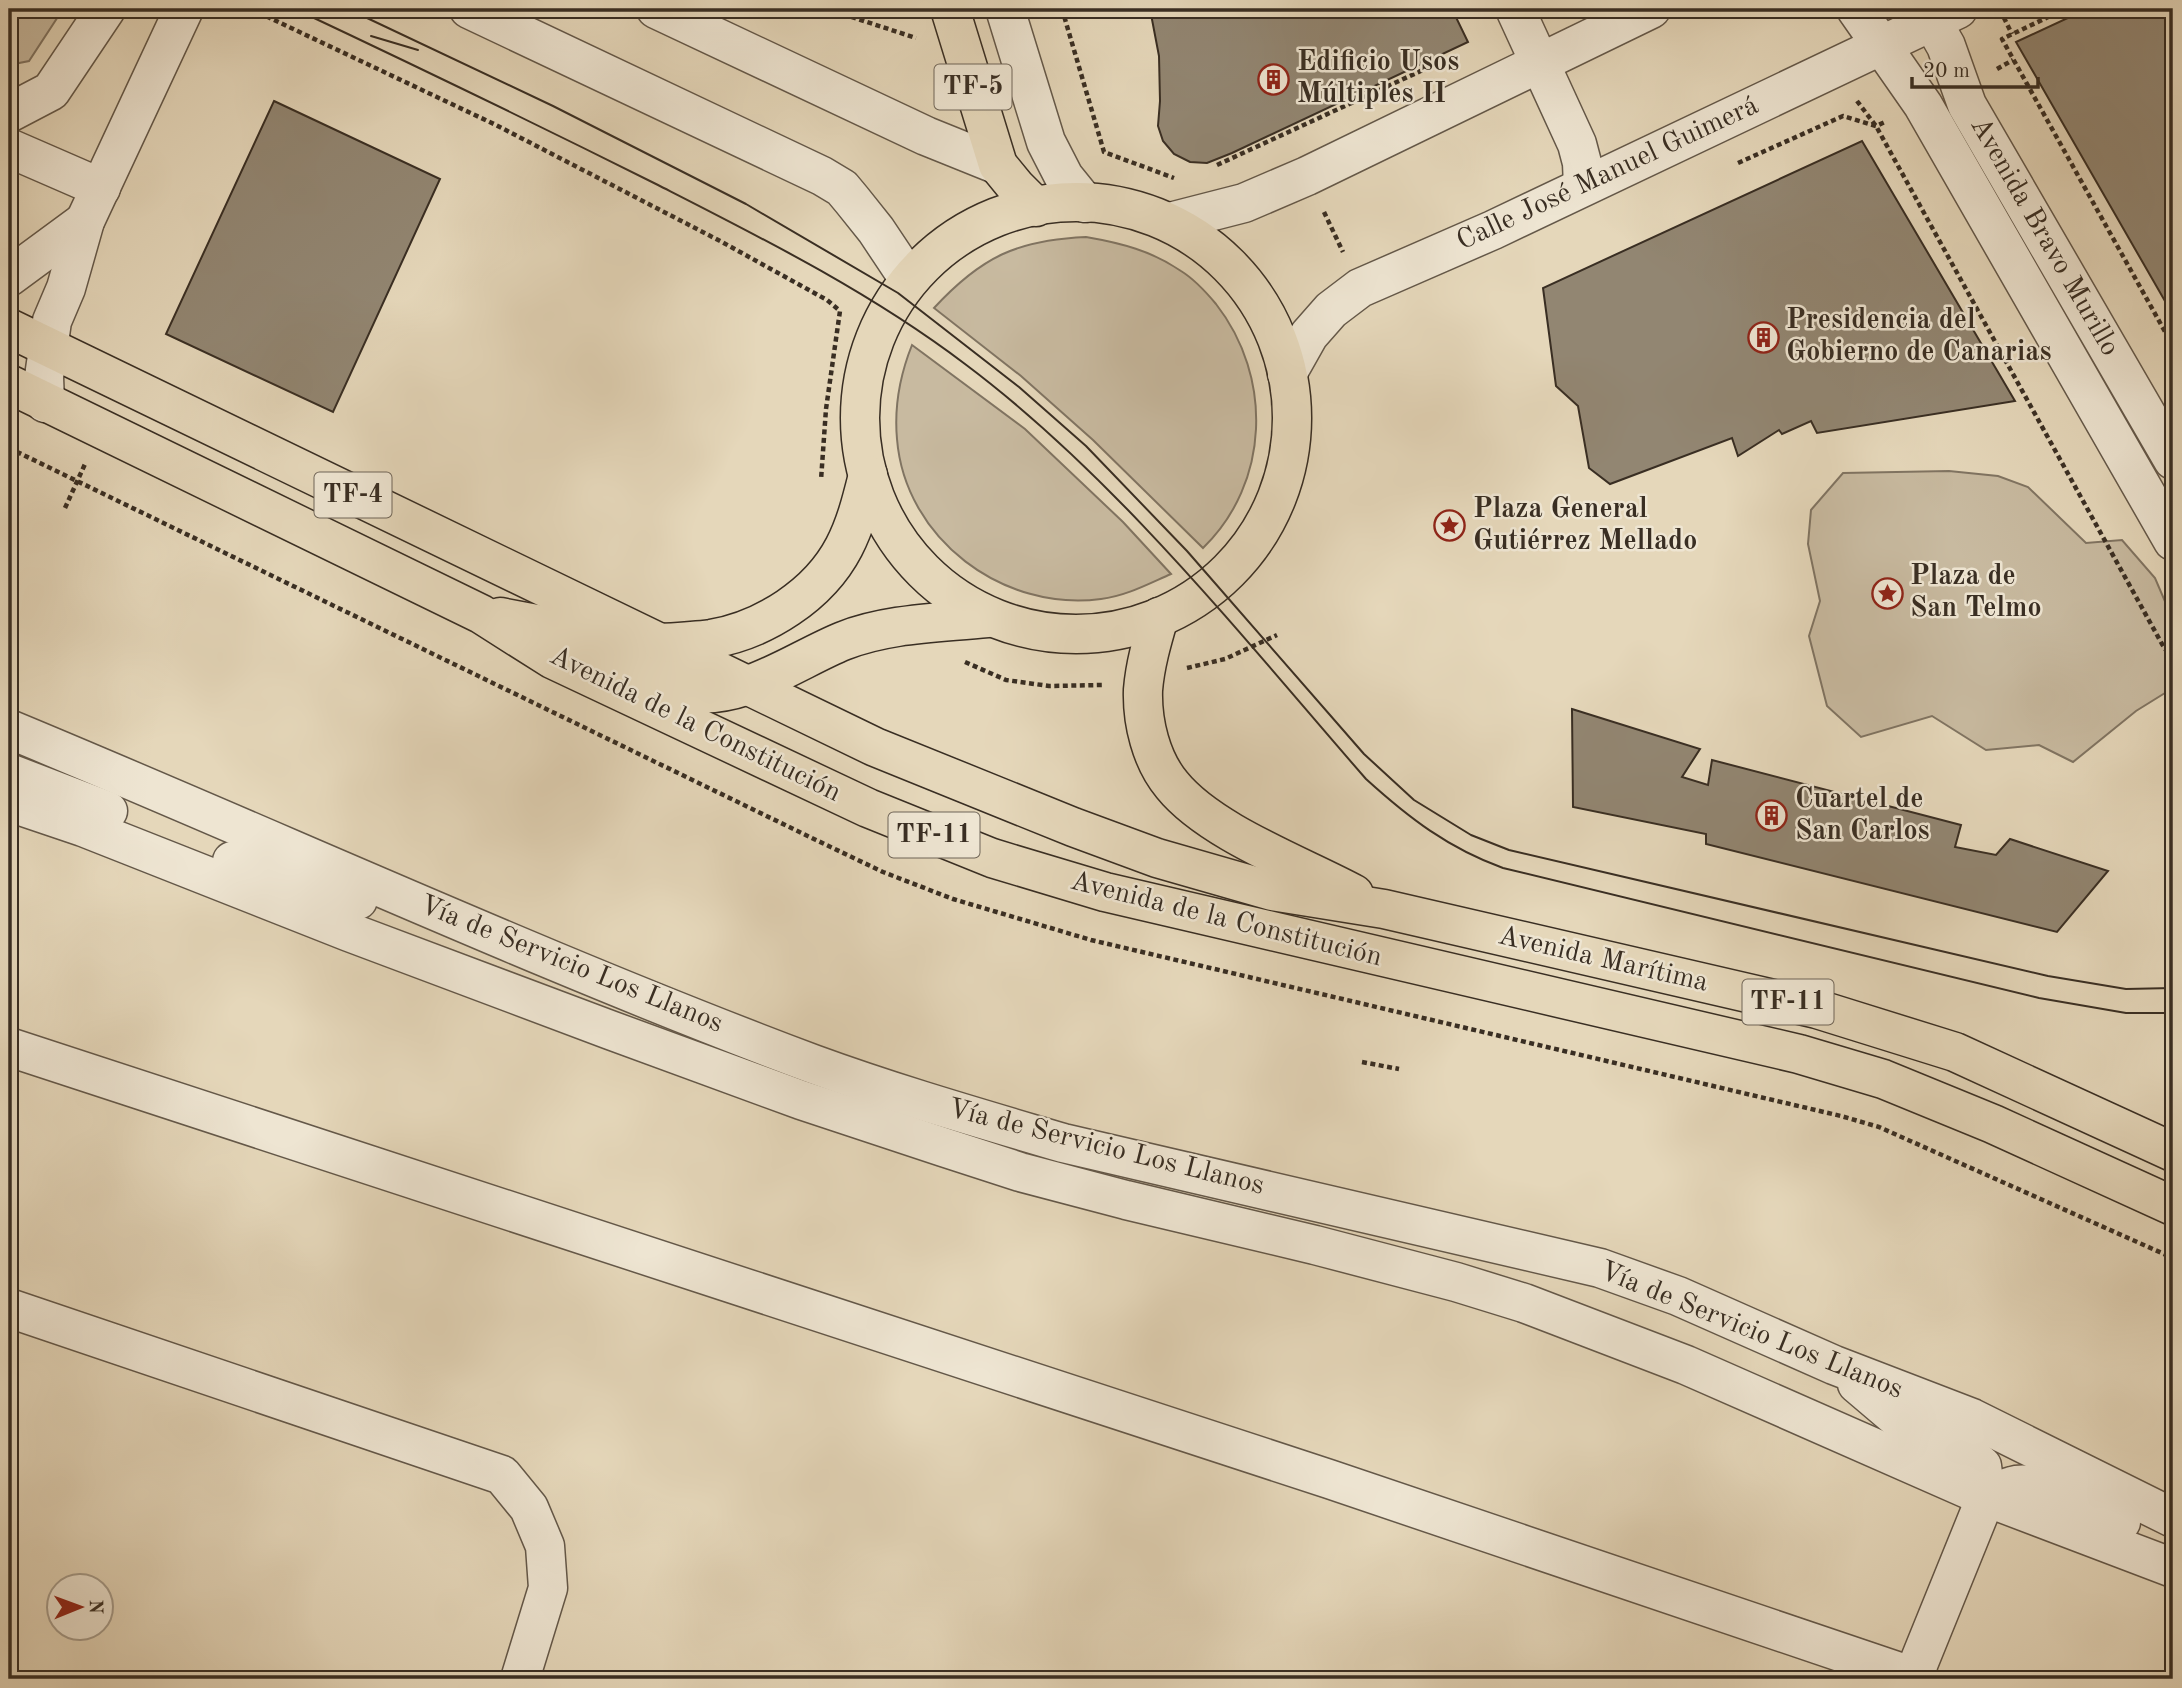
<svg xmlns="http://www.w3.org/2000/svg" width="2182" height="1688" font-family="'Old Standard TT',serif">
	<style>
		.green { fill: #c8baa0; stroke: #807462; stroke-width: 2 }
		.building { fill: #928672; stroke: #392e23; stroke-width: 2 }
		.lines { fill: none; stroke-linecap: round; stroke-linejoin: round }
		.minor-casing { stroke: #645849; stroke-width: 41 }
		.major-casing { stroke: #392e23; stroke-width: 41 }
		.highway-casing { stroke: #392e23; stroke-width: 41 }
		.path { stroke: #392e23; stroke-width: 4.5; stroke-dasharray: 5 3.5; stroke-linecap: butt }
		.minor { stroke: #eee5d2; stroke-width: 38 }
		.major { stroke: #e5d7ba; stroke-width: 38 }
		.highway { stroke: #e5d7ba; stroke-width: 38 }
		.tram { stroke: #392e23; stroke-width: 2 }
		.labels { text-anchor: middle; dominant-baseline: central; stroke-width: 5; stroke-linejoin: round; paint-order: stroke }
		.shield { fill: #eee5d2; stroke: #6f6558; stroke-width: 2 }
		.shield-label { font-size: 26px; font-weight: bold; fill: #392e23 }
		.poi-label { font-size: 28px; font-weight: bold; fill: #392e23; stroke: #eee5d2; text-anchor: start }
		.street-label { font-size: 28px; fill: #392e23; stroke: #eee5d2 }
	</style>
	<rect width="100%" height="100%" fill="#e5d7ba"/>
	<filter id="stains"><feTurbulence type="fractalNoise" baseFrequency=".00286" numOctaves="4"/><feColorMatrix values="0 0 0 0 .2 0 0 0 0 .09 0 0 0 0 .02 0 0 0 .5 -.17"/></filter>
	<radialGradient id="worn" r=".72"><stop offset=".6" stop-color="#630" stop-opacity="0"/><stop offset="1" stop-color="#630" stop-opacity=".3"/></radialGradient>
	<g class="green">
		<polygon points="9,9 63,9 29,61 9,65"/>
		<path d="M1086 237C1121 243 1152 251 1181 271 1194 279 1206 292 1216 304 1273 377 1270 483 1203 548L1093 440 1021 376 934 308C981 257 1017 240 1086 237Z"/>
		<path d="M912 345 1025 429 1123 522 1171 574C1148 584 1126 596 1101 599 1003 612 905 539 897 439 894 406 900 375 912 345Z"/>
		<polygon points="1949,471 1998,476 2028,487 2086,543 2122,540 2155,578 2173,620 2173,688 2136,711 2073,762 2039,745 1986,750 1932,716 1861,737 1827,706 1809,636 1820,601 1808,544 1811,510 1843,473"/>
	</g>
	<g class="building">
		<polygon points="1150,9 1452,9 1468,42 1232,153 1207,163 1190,162 1174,154 1163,141 1158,126 1160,101 1159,56"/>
		<polygon points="2087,9 2173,9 2173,315 2016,42"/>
		<polygon points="274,101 440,179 333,412 166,334"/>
		<polygon points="1862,141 2015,401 1817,433 1811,421 1782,434 1779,430 1738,456 1732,438 1610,484 1589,468 1578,406 1556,386 1543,288"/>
		<polygon points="1572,709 1700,749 1682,777 1708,785 1712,760 1961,825 1955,847 1996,855 2010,839 2108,871 2057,932 1706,844 1706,834 1573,807"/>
	</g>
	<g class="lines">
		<defs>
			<g id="minor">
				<polyline points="469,9 822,176 842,188 852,200 876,230 908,278"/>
				<polyline points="656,9 926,136 998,165"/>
				<polyline points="1005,9 1046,142 1064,177 1085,203"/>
				<polyline points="1515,9 1577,144 1582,163 1583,186"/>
				<polyline points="1856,9 1923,105 2173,541"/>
				<polyline points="1925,9 1946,46 1967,105 2173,460"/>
				<polyline points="9,113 51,91 106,9"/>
				<polyline points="9,148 101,188"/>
				<polyline points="1170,222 1244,203 1307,176 1651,9"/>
				<polyline points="9,277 85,221"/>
				<polyline points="1287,374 1309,335 1331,310 1360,288 1493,230 1958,9"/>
				<polyline points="45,403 44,377 52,321 66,288 85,221 184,9"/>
				<path d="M9 729C277 840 541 962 813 1064 895 1094 979 1118 1063 1143L1600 1268 1678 1296 1834 1365 1972 1418 2173 1518"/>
				<polyline points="9,773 108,811"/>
				<polyline points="9,802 83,827 349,932 610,1030 801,1100 943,1147 1020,1172 1126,1200 1315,1245 1456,1282 1524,1303 1686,1365 1986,1497 2173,1568"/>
				<polyline points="232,861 358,900"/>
				<polyline points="9,1047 1329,1479 1920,1679"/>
				<polyline points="9,1308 502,1475 529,1508 545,1546 548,1588 520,1679"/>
				<polyline points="1857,1384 1897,1418 1960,1447 1982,1466 1986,1497 1913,1677"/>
				<path d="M1986 1497C1994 1494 2003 1488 2012 1486 2041 1477 2093 1511 2121 1522"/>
			</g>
			<g id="major">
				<circle cx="1076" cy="418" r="216"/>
				<polyline points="9,328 875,747 1073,827 1157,858 1272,891 1384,909 1817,1009 1955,1052 2173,1152"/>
				<polyline points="9,384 481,614 552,659 868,808 992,858 1105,892 1799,1054 1883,1079 1993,1124 2173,1206"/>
				<path d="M500 617 552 627 687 692C741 702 796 660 843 641 888 623 940 623 987 618"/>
				<path d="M1159 617C1152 641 1145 665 1143 690 1142 722 1151 760 1172 785 1210 832 1300 865 1354 894"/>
				<path d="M662 643C678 642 695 641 711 639 764 630 819 595 844 547 856 524 862 499 868 475"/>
			</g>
			<polyline id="highway" points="950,9 998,165 1016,187 1036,207"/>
		</defs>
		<use href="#minor" class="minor-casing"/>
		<use href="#major" class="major-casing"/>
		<use href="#highway" class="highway-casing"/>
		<g class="path">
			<polyline points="251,9 496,125 722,242 827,300 840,311 826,409 821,480"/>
			<polyline points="827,9 916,38"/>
			<polyline points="1062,9 1104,152 1174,178"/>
			<polyline points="2065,9 2002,39 2173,346"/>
			<polyline points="2000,10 2012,34"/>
			<polyline points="1997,69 2013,60"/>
			<polyline points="1857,101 1876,126 2162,644 2173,661"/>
			<polyline points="1738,163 1843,116 1876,126 1885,122"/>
			<polyline points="1217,165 1425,69"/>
			<polyline points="1324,212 1343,252"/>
			<polyline points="9,448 816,840 883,872 953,899 1091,940 1841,1116 1879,1127 2173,1258"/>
			<polyline points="65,508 85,464"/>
			<polyline points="965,662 1006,680 1049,686 1103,685"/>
			<polyline points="1187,668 1225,659 1277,635"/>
			<polyline points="1362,1062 1399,1069"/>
		</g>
		<use href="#minor" class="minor"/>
		<use href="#major" class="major"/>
		<use href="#highway" class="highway"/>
		<g class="tram">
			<path d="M295 9C416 66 538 125 658 185 764 239 870 292 965 364 1116 477 1243 638 1366 779 1409 818 1448 848 1503 868L2039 998 2126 1013H2173"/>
			<polyline points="348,9 553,106 746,204 898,293 1019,387 1086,446 1187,551 1364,754 1414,800 1471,835 1509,850 2048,976 2126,989 2173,988"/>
			<polyline points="371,36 418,50"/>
		</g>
	</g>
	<defs>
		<symbol id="building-ring" viewBox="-11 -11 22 22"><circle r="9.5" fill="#eee5d2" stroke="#8f2418" stroke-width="1.5"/><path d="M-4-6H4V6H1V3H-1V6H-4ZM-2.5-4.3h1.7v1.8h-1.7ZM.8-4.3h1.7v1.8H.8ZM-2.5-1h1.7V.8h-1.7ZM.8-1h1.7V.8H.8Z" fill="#8f2418"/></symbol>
		<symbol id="sight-ring" viewBox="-11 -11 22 22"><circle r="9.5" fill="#eee5d2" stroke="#8f2418" stroke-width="1.5"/><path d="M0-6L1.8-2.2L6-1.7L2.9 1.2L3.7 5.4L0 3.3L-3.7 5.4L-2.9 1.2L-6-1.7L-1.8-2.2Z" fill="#8f2418"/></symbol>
	</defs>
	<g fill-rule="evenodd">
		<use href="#building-ring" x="1256" y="62" width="35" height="35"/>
		<use href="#building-ring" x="1746" y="320" width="35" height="35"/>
		<use href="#sight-ring" x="1432" y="508" width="35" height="35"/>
		<use href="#sight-ring" x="1870" y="576" width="35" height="35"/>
		<use href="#building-ring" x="1754" y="798" width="35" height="35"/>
	</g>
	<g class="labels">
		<g class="shield">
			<rect x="934.5" y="64.5" width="77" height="45" rx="5"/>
			<rect x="314.5" y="472.5" width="77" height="45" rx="5"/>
			<rect x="888.5" y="812.5" width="91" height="45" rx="5"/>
			<rect x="1742.5" y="979.5" width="91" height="45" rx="5"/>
		</g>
		<g class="shield-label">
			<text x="973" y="87">TF-5</text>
			<text x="353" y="495">TF-4</text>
			<text x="934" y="835">TF-11</text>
			<text x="1788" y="1002">TF-11</text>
		</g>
		<g class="poi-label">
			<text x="1297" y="63">Edificio Usos<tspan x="1297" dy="32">Múltiples II</tspan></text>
			<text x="1786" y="321">Presidencia del<tspan x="1786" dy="32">Gobierno de Canarias</tspan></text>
			<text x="1473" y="510">Plaza General<tspan x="1473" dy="32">Gutiérrez Mellado</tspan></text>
			<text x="1910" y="577">Plaza de<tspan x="1910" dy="32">San Telmo</tspan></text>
			<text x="1795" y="800">Cuartel de<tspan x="1795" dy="32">San Carlos</tspan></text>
		</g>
		<g class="street-label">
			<text transform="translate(1608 174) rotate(-25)">Calle José Manuel Guimerá</text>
			<text transform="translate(2044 237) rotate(60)">Avenida Bravo Murillo</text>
			<text transform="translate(695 725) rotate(26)">Avenida de la Constitución</text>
			<text transform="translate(1226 920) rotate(14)">Avenida de la Constitución</text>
			<text transform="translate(1603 960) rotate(13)">Avenida Marítima</text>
			<text transform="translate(571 965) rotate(22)">Vía de Servicio Los Llanos</text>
			<text transform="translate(1106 1148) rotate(14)">Vía de Servicio Los Llanos</text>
			<text transform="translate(1751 1331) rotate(22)">Vía de Servicio Los Llanos</text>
		</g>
	</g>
	<rect width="2182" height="1688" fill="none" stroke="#e5d7ba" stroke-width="35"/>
	<rect x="10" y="10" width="2161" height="1667" fill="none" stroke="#392e23" stroke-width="3.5"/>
	<rect x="18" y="18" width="2147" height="1653" fill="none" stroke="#392e23" stroke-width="2"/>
	<g transform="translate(80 1607) rotate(89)"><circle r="33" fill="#eee5d2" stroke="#a69c8c" stroke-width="2"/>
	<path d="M0-5L12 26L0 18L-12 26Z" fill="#8f2418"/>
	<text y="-10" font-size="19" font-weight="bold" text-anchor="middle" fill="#392e23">N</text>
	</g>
	<path d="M1912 77v10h126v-10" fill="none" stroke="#392e23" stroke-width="3.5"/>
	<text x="1923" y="77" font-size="21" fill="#392e23" stroke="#eee5d2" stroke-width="5" paint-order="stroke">20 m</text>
	<rect width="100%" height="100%" filter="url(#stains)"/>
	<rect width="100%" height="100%" fill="url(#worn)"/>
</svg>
